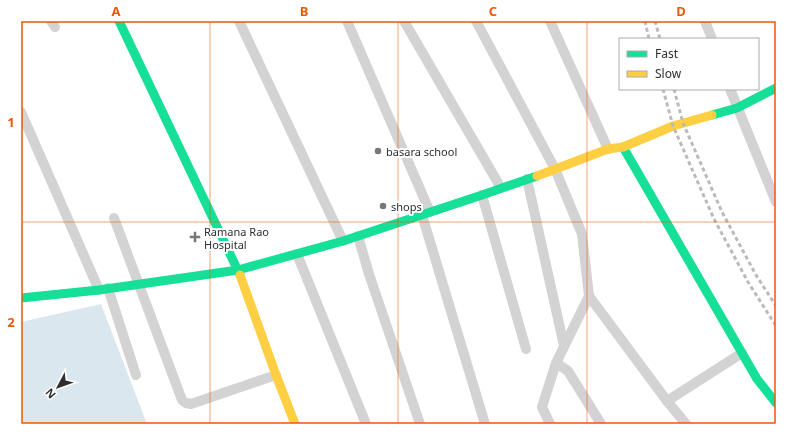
<svg xmlns="http://www.w3.org/2000/svg" width="797" height="445" font-family="'Noto Sans',sans-serif">
	<style>
		.water { fill: #dbe7ee }
		.lines { fill: none; stroke-linecap: round; stroke-linejoin: round }
		.street { stroke: #d3d3d3; stroke-width: 10 }
		.fast { stroke: #16e098; stroke-width: 9 }
		.slow { stroke: #ffcf43; stroke-width: 9 }
		.rail { stroke: #bababa; stroke-width: 3; stroke-dasharray: 4 3; stroke-linecap: butt }
		.grid { fill: none; stroke: #e8590c; stroke-width: 1; stroke-opacity: 0.55 }
		.poi-dot { fill: #777; stroke: #fff; stroke-width: 1.5 }
		.labels { text-anchor: middle; dominant-baseline: central; stroke-width: 4; stroke-linejoin: round; paint-order: stroke }
		.poi-label { font-size: 11px; fill: #2e2e2e; stroke: #fff; text-anchor: start }
		.neatline { fill: none; stroke: #e8590c; stroke-width: 1.5 }
		.grid-label { font-size: 13px; text-anchor: middle; font-weight: bold; fill: #e8590c }
	</style>
	<rect width="100%" height="100%" fill="#fff"/>
	<polygon class="water" points="101,304 147,424 21,424 21,322"/>
	<g class="lines">
		<g class="street">
			<polyline points="51,21 55,27"/>
			<polyline points="239,21 343,241"/>
			<polyline points="347,21 430,212"/>
			<polyline points="404,21 501,188"/>
			<polyline points="476,21 555,169 582,234 589,296 556,363 542,407 550,424"/>
			<polyline points="550,21 608,149"/>
			<polyline points="705,21 712,39"/>
			<polyline points="730,89 776,202"/>
			<polyline points="21,112 99,290"/>
			<polyline points="527,179 564,346"/>
			<polyline points="482,195 526,349"/>
			<polyline points="422,215 485,424"/>
			<polyline points="114,218 182,400 186,403 191,404 276,375"/>
			<polyline points="358,236 369,274 420,424"/>
			<polyline points="297,254 366,424"/>
			<polyline points="108,288 136,375"/>
			<polyline points="589,296 667,401 686,424"/>
			<polyline points="556,363 568,371 601,424"/>
			<polyline points="667,401 742,353"/>
		</g>
		<g class="fast">
			<polyline points="119,21 240,275"/>
			<polyline points="712,115 737,108 776,88"/>
			<polyline points="623,147 757,379 776,403"/>
			<polyline points="21,298 99,290 238,270 343,241 482,195 537,176"/>
		</g>
		<g class="slow">
			<polyline points="537,176 608,149 623,147 673,126 712,115"/>
			<polyline points="240,275 276,375 295,424"/>
		</g>
		<g class="rail">
			<polyline points="645,21 649,39"/>
			<polyline points="655,21 660,39"/>
			<polyline points="663,89 673,126 714,219 748,282 776,326"/>
			<polyline points="674,89 683,123 722,212 756,275 776,306"/>
		</g>
	</g>
	<path class="grid" d="M210 21V424M398 21V424M587 21V424M21 222H776"/>
	<g class="poi-dot">
		<circle cx="378" cy="151" r="4"/>
		<circle cx="383" cy="206" r="4"/>
		<path d="M193 231h4v4h4v4h-4v4h-4v-4h-4v-4h4z"/>
	</g>
	<g class="labels">
		<g class="poi-label">
			<text x="386" y="151">basara school</text>
			<text x="391" y="206">shops</text>
			<text x="204" y="231">Ramana Rao<tspan x="204" dy="13">Hospital</tspan></text>
		</g>
	</g>
	<rect width="797" height="445" fill="none" stroke="#ffffff" stroke-width="44"/>
	<rect x="619" y="38" width="140" height="52" fill="#ffffff" stroke="#ababab"/>
	<rect x="627" y="51" width="20" height="6" fill="#16e098" stroke="#ababab"/>
	<text x="655" y="58" font-size="12" fill="#2e2e2e">Fast</text>
	<rect x="627" y="71" width="20" height="6" fill="#ffcf43" stroke="#ababab"/>
	<text x="655" y="78" font-size="12" fill="#2e2e2e">Slow</text>
	<g transform="translate(58 387) rotate(229)" stroke="#ffffff" stroke-width="3" paint-order="stroke">
	<path d="M0-3L7 15L0 10L-7 15Z" fill="#2e2e2e"/>
	<text y="-6" font-size="11" font-weight="bold" text-anchor="middle" fill="#2e2e2e">N</text>
	</g>
	<rect x="22" y="22" width="753" height="401" class="neatline"/>
	<g class="grid-label">
		<text x="116" y="16">A</text>
		<text x="304" y="16">B</text>
		<text x="493" y="16">C</text>
		<text x="681" y="16">D</text>
		<text x="11" y="127">1</text>
		<text x="11" y="327">2</text>
	</g>
</svg>
